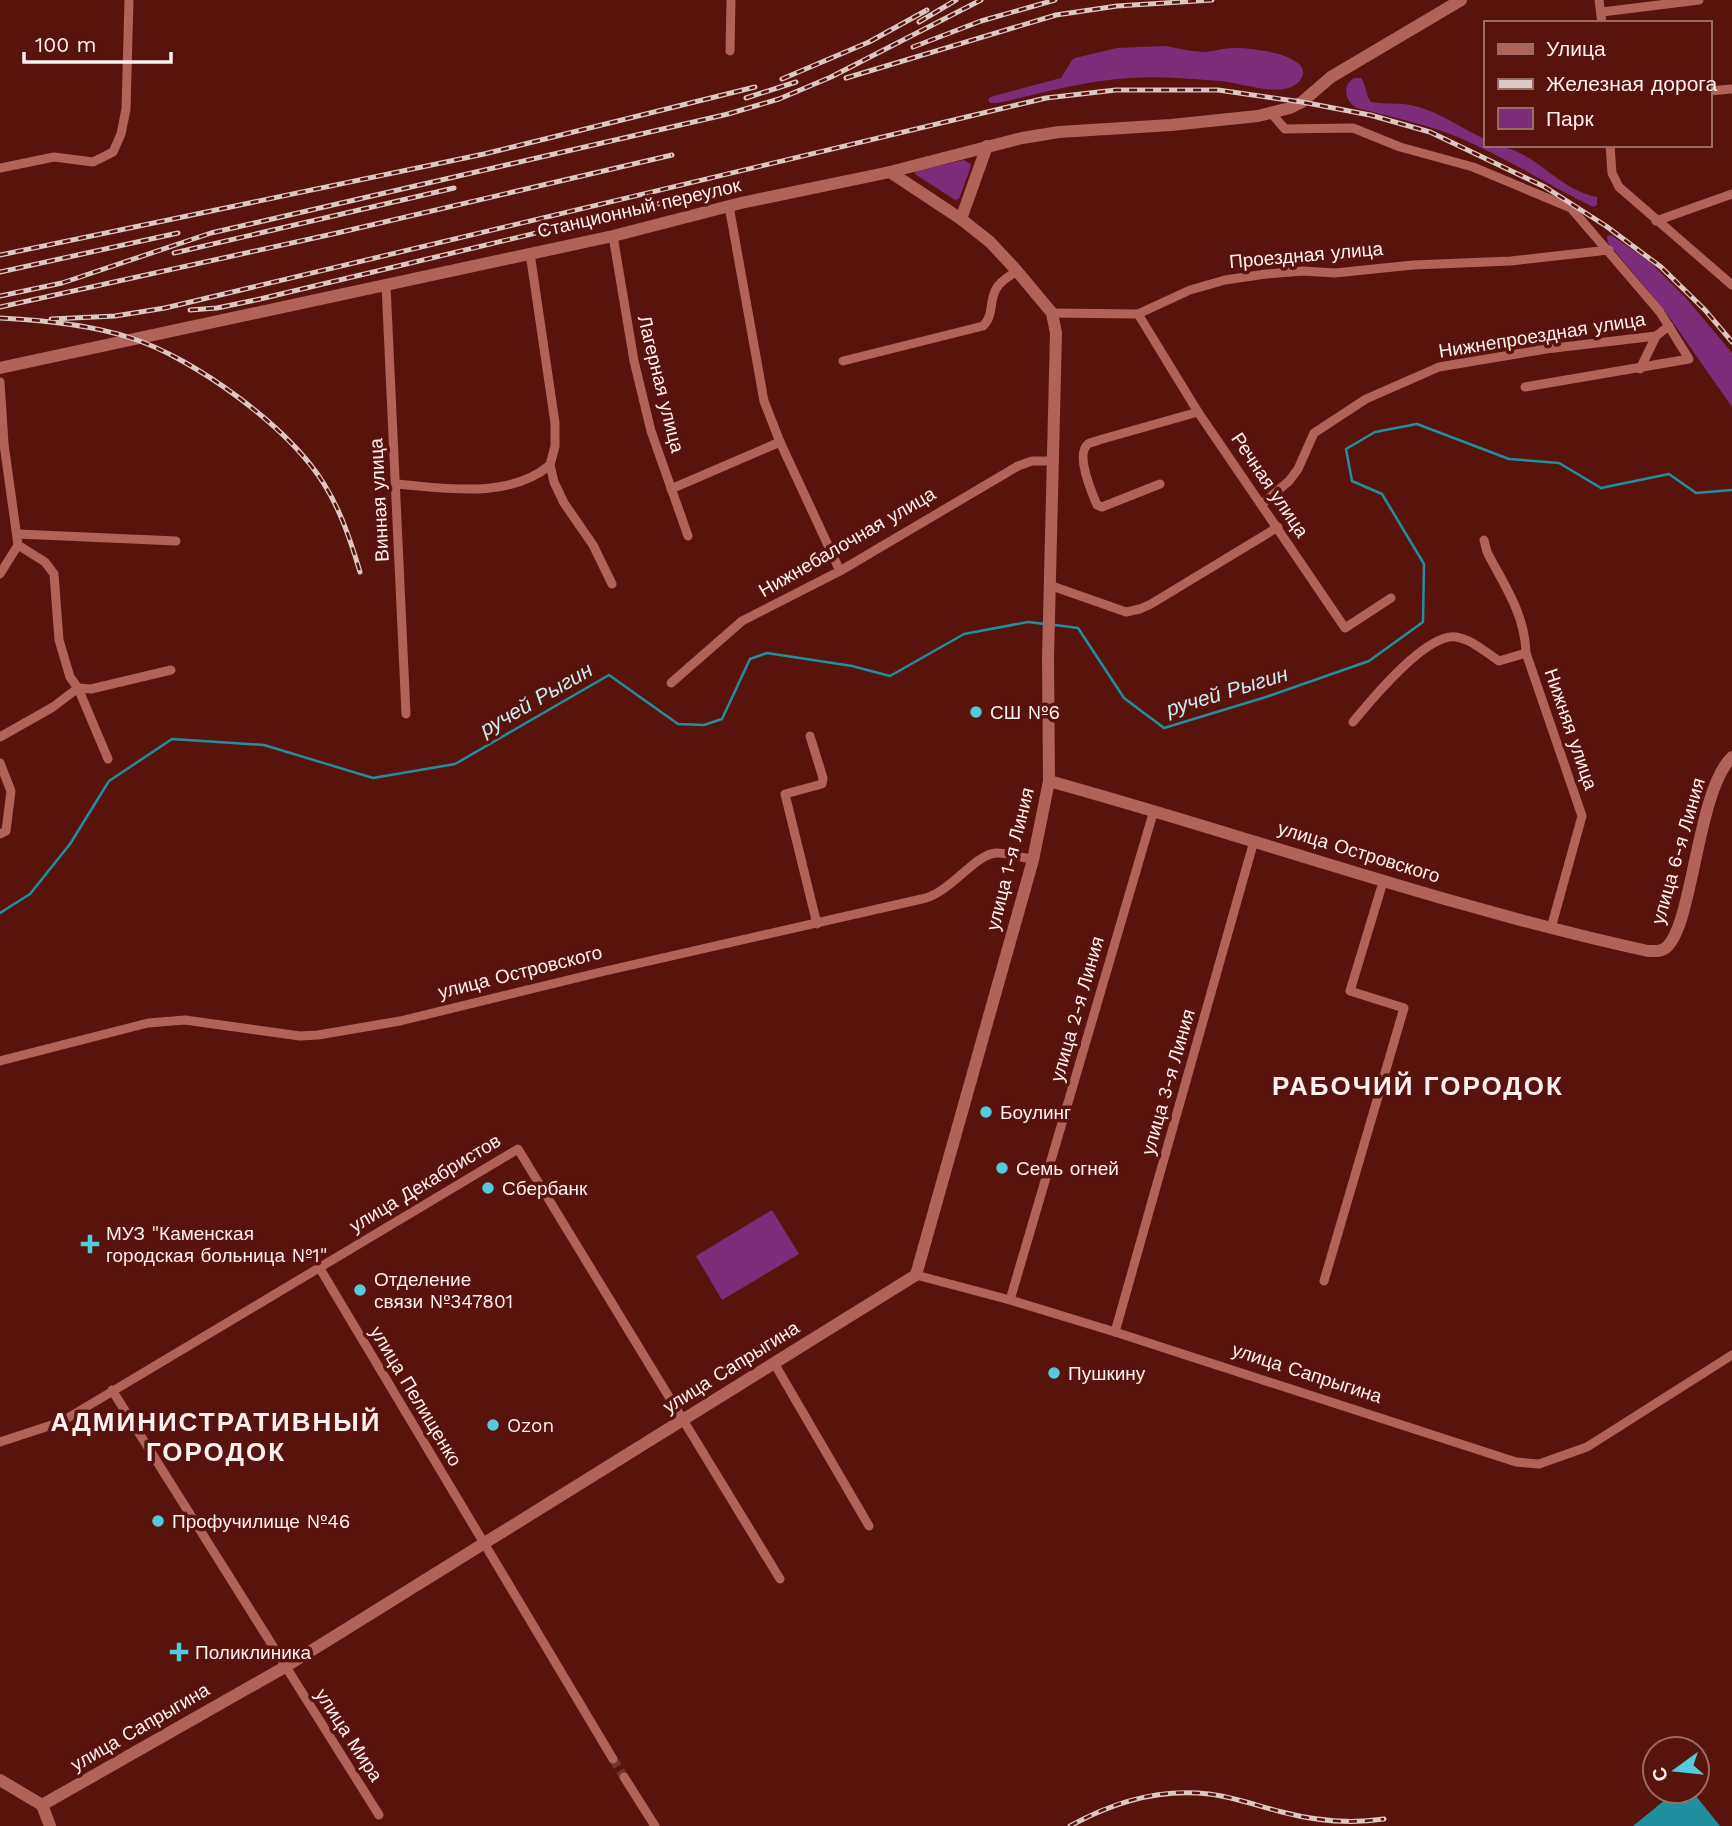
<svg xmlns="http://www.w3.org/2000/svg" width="1732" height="1826" font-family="'Work Sans',sans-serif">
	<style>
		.green { fill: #7d2c79 }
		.water { fill: #2090a0 }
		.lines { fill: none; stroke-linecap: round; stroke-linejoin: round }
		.stream { stroke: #2090a0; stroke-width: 2.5 }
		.street-tunnel { stroke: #71342f; stroke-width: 9; stroke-dasharray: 9 4.5; stroke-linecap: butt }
		.street { stroke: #b16358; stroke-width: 9 }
		.secondary { stroke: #b16358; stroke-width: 12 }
		.rail-casing { stroke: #dcc7c4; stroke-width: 5 }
		.rail { stroke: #59130d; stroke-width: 2.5; stroke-dasharray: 8; stroke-linecap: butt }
		.poi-dot { fill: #54cadd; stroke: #59130d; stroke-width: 2.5 }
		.labels { text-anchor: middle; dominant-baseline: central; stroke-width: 7; stroke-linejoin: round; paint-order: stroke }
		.street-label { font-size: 19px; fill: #fbf2f0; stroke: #59130d }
		.poi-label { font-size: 19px; fill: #fbf2f0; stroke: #59130d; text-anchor: start }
		.water-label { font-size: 21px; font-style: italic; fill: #c8ecf2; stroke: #59130d }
		.district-label { font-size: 26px; font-weight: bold; letter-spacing: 2px; fill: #fbf2f0; stroke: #59130d }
	</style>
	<rect width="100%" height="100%" fill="#59130d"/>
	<g class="green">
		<path d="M1164 46C1178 48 1192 52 1206 52 1215 51 1224 48 1233 48 1246 47 1316 54 1301 79 1287 101 1240 82 1220 81 1190 79 1159 76 1129 78 1085 81 1041 93 998 103H990L988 100 990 97 1061 78 1072 60 1075 58 1117 48Z"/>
		<path d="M1355 78H1361C1367 86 1365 95 1371 102 1386 105 1399 102 1415 106 1440 112 1462 129 1485 139V145C1535 145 1552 188 1597 197V205L1593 207C1549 185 1506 158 1460 138 1427 124 1391 117 1357 108 1345 102 1341 84 1355 78Z"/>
		<polygon points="964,160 971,164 970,169 959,199 955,200 915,174 915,171"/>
		<polygon points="1611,235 1649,261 1686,298 1732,353 1732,407 1665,311 1608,243 1607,236"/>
		<polygon points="772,1210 799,1254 722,1300 696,1256"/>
	</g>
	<polygon class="water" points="1676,1791 1692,1791 1720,1826 1633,1826"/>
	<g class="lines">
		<g class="stream">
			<polyline points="1055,625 1078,628 1124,698 1164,728 1266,697 1369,661 1423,622 1424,564 1382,494 1352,481 1346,449 1375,432 1417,424 1509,459 1559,463 1601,488 1669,474 1696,493 1732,490"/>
			<polyline points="0,913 30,894 70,844 109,781 172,739 264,745 373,778 455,764 609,675 678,724 704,725 722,719 750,659 767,653 852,666 890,676 964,634 1028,622 1045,624"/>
		</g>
		<polyline class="street-tunnel" points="613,1759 624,1777"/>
		<g class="street">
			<polyline points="1599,0 1602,23"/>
			<polyline points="1602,12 1699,0"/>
			<polyline points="730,51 731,0"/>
			<polyline points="1709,91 1732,89"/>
			<polyline points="1271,113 1285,129 1353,128 1400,147 1473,167 1571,208 1660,312 1689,359 1525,387"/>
			<polyline points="1610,145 1612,173 1619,187 1732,285"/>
			<polyline points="0,168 54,157 93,162 113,152 121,134 126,109 129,0"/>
			<polyline points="729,206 764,401 780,442 840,571"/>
			<polyline points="1656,221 1732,194"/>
			<polyline points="613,236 634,361 651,431 688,536"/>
			<polyline points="530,253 555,423 555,446 550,465 554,482 564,503 593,545 612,584"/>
			<polyline points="386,285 406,714"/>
			<polyline points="1052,313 1138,314 1190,290 1225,280 1266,274 1303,271 1335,273 1413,265 1511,261 1609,250"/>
			<polyline points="1138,314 1198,412 1345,628 1391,598"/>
			<path d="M843 361 983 326C994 316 989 301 996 289 1000 281 1010 276 1017 271"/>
			<polyline points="1640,369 1656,336"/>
			<polyline points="0,382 4,444 18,545 45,562 54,574 59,640 70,677 78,688 108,759"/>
			<path d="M396 484C446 488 508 500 550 465"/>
			<path d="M1160 484 1102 507 1097 505C1092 493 1075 454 1088 444 1091 442 1095 442 1099 440L1198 412"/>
			<polyline points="671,489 780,442"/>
			<polyline points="1262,504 1289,481 1298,469 1314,433 1366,399 1439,367 1546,349 1656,336 1669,326"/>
			<polyline points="18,534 176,541"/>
			<path d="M1484 540 1487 552C1504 585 1525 614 1526 653L1582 816 1551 928"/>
			<polyline points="0,574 18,545"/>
			<polyline points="1052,586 1126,612 1140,609 1151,604 1278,527"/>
			<polyline points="671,683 742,621 840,571 1018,466 1032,461 1054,461"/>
			<path d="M1353 722C1372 699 1426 633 1456 637 1471 639 1487 653 1499 661L1526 653"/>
			<polyline points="810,736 823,778 822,784 785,794 817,924"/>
			<polyline points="0,737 53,707 78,688 91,689 171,670"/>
			<polyline points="0,763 11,791 6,831 0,834"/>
			<path d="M0 1061 148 1023 185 1020 300 1036 318 1035 400 1021 601 972 926 898C952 890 974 856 995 853 1007 852 1021 857 1033 860"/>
			<polyline points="319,1267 613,1759"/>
			<polyline points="916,1275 1010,1300 1115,1332 1516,1462 1539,1464 1587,1447 1732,1355"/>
			<polyline points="1324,1281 1404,1008 1350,991 1383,882"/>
			<polyline points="1010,1300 1154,810"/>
			<polyline points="1115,1332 1254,841"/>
			<polyline points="774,1363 869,1526"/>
			<polyline points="112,1390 379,1815"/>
			<polyline points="0,1442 61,1422 518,1149 780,1579"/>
			<polyline points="624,1777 655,1826"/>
		</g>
		<g class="secondary">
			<polyline points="890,172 961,219"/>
			<polyline points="0,368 613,236 741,203 890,172 1022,138 1059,132 1171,125 1258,116 1290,108 1302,102 1331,77 1461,0"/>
			<path d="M1049 781C1249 836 1445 907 1648 951 1653 951 1659 952 1664 949 1693 932 1696 791 1732 757"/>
			<polyline points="0,1780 42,1805"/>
			<polyline points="42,1805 285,1667 916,1275 1033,860 1049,781 1048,658 1056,333 1052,313 1017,271 990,242 961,219 987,146"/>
			<polyline points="42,1805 50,1826"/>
		</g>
		<defs>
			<g id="rail">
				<polyline points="919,22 956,0"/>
				<polyline points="913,47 981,21 1055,0"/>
				<polyline points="846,78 1056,15 1117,6 1212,0"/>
				<polyline points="782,79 869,42 927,10"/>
				<polyline points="746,98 796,82"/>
				<polyline points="174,253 454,188"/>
				<polyline points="0,255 484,154 755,87"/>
				<polyline points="0,272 178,233"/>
				<polyline points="0,296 62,283 211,233 728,114 779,99 831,77 981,0"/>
				<polyline points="0,307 337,233 672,155"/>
				<polyline points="190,310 217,308 260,299 674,200"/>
				<path d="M0 318C41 320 92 325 131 338 194 358 289 427 324 484 341 511 351 542 360 572"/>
				<polyline points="51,319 115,316 165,308 1046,98 1116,90 1218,90 1302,102 1370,115 1430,132 1545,187 1606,226 1661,267 1705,310 1732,342"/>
				<path d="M1070 1826C1113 1802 1159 1788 1209 1794 1234 1797 1258 1806 1282 1812 1316 1821 1350 1824 1384 1819"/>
			</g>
		</defs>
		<use href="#rail" class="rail-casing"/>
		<use href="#rail" class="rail"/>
	</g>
	<g class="poi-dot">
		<circle cx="976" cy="712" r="7"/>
		<circle cx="986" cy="1112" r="7"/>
		<circle cx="1002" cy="1168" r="7"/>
		<circle cx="488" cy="1188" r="7"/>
		<path d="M86.5 1233.5h7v7h7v7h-7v7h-7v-7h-7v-7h7z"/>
		<circle cx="360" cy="1290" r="7"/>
		<circle cx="1054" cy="1373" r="7"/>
		<circle cx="493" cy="1425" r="7"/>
		<circle cx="158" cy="1521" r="7"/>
		<path d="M175.5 1641.5h7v7h7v7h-7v7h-7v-7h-7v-7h7z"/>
	</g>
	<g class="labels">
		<g class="street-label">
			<text transform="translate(639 208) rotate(-13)">Станционный переулок</text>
			<text transform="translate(1306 255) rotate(-5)">Проездная улица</text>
			<text transform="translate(1542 335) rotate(-9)">Нижнепроездная улица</text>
			<text transform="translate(661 384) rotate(76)">Лагерная улица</text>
			<text transform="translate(1270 485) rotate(56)">Речная улица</text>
			<text transform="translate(379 500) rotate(-93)">Винная улица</text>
			<text transform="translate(847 542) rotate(-30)">Нижнебалочная улица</text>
			<text transform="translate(1571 729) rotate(71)">Нижняя улица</text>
			<text transform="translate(1678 851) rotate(-74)">улица 6-я Линия</text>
			<text transform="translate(1359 852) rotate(17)">улица Островского</text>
			<text transform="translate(1010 859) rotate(-76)">улица 1-я Линия</text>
			<text transform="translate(520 972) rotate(-14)">улица Островского</text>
			<text transform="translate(1077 1009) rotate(-74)">улица 2-я Линия</text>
			<text transform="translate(1168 1082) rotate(-74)">улица 3-я Линия</text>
			<text transform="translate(425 1183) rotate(-31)">улица Декабристов</text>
			<text transform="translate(731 1367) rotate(-32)">улица Сапрыгина</text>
			<text transform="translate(1307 1373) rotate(18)">улица Сапрыгина</text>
			<text transform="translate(416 1396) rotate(59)">улица Пелищенко</text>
			<text transform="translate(140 1727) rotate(-30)">улица Сапрыгина</text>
			<text transform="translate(349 1735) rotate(57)">улица Мира</text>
		</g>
		<g class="poi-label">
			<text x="990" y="712">СШ №6</text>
			<text x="1000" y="1112">Боулинг</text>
			<text x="1016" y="1168">Семь огней</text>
			<text x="502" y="1188">Сбербанк</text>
			<text x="106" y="1233">МУЗ "Каменская<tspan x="106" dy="22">городская больница №1"</tspan></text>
			<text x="374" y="1279">Отделение<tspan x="374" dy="22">связи №347801</tspan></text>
			<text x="1068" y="1373">Пушкину</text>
			<text x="507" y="1425">Ozon</text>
			<text x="172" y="1521">Профучилище №46</text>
			<text x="195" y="1652">Поликлиника</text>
		</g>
		<g class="water-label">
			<text transform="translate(1227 691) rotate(-17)">ручей Рыгин</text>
			<text transform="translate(536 699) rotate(-30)">ручей Рыгин</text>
		</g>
		<g class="district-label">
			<text x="1418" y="1086">РАБОЧИЙ ГОРОДОК</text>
			<text x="216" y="1422">АДМИНИСТРАТИВНЫЙ<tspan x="216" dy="30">ГОРОДОК</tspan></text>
		</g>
	</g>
	<rect x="1484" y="21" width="228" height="126" fill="#59130d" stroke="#9a6c68" stroke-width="2"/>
	<rect x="1498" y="44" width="35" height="10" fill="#b16358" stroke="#9a6c68" stroke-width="2"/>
	<text x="1546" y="56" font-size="21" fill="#fbf2f0">Улица</text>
	<rect x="1498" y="79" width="35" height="10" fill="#dcc7c4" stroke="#9a6c68" stroke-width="2"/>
	<text x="1546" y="91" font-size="21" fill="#fbf2f0">Железная дорога</text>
	<rect x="1498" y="108" width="35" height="21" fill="#7d2c79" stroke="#9a6c68" stroke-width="2"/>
	<text x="1546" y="126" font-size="21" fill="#fbf2f0">Парк</text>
	<g transform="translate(1676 1770) rotate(255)"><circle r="33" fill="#59130d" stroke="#9a6c68" stroke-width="2"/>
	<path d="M0-5L12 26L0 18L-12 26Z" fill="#54cadd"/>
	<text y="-10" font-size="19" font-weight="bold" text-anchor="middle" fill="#fbf2f0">С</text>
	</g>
	<path d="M24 52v10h147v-10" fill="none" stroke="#fbf2f0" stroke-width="3.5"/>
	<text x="35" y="52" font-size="21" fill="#fbf2f0" stroke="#59130d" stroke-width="5" paint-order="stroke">100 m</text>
</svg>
